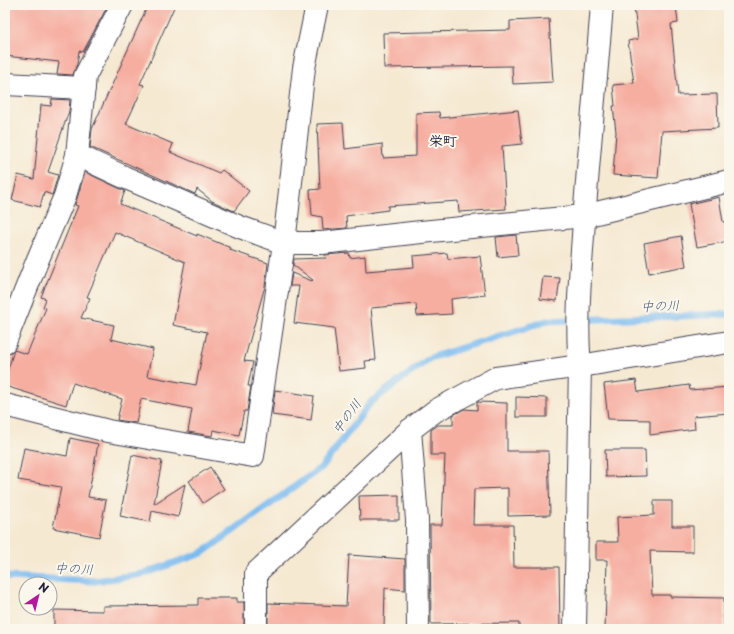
<svg xmlns="http://www.w3.org/2000/svg" width="734" height="634" font-family="'Playpen Sans','Klee One',sans-serif">
	<style>
		.lines { fill: none; stroke-linecap: round; stroke-linejoin: round }
		.stream { stroke: #7cbbf0; stroke-width: 7 }
		.building { fill: #f6aea1; fill-rule: evenodd }
		.minor-casing { stroke: #424052; stroke-width: 24 }
		.minor { stroke: #fff; stroke-width: 22 }
		.labels { text-anchor: middle; dominant-baseline: central; stroke-width: 4; stroke-linejoin: round; paint-order: stroke }
		.water-label { font-size: 13px; font-style: italic; fill: #42587a; stroke: #fbf7ec }
		.quarter-label { font-size: 14px; font-weight: bold; fill: #22223b; stroke: #fbf7ec }
	</style>
	<rect width="100%" height="100%" fill="#fbf7ec"/>
	<filter id="ink" filterUnits="userSpaceOnUse"><feTurbulence type="fractalNoise" baseFrequency=".025" numOctaves="2"/><feDisplacementMap in="SourceGraphic" scale="8" xChannelSelector="R" yChannelSelector="G"/><feConvolveMatrix kernelMatrix="1 2 1 2 8 2 1 2 1" color-interpolation-filters="sRGB"/></filter>
	<filter id="wash" filterUnits="userSpaceOnUse"><feTurbulence type="fractalNoise" baseFrequency=".012" numOctaves="4" result="noise"/><feDisplacementMap in="SourceGraphic" scale="16" xChannelSelector="R" yChannelSelector="G"/><feGaussianBlur stdDeviation="0.9" result="paint"/><feColorMatrix in="noise" values="0 0 0 0 0 0 0 0 0 0 0 0 0 0 0 0 0 1.4 0 .05"/><feComposite in="paint" operator="in"/></filter>
	<g filter="url(#wash)">
		<rect width="100%" height="100%" fill="#f5e9d2"/>
		<g class="lines">
			<polyline class="stream" points="5,577 95,581 143,574 202,553 322,467 371,402 430,358 547,321 729,314"/>
		</g>
		<g id="blocks">
			<g class="building">
				<polygon points="5,5 108,5 83,52 79,51 77,64 73,75 57,74 59,62 5,56"/>
				<polygon points="148,5 175,5 140,84 144,85 126,124 173,144 170,152 219,173 222,170 249,191 234,211 212,201 197,189 195,194 90,147 92,129"/>
				<polygon points="653,5 676,5 678,23 671,24 678,95 717,94 718,128 662,131 658,178 613,175 616,132 613,106 615,106 613,85 634,83 628,41 638,39 634,7"/>
				<polygon points="549,19 553,82 513,84 512,66 384,68 383,33 510,30 510,21"/>
				<polygon points="52,99 70,100 69,111 48,172 58,175 53,192 52,195 44,192 40,207 12,200 18,175 34,179 41,105 51,106"/>
				<polygon points="518,110 522,144 502,146 506,209 459,212 458,201 388,206 388,210 346,216 347,228 323,230 322,217 312,215 310,190 320,189 317,124 343,123 345,149 382,144 383,158 416,156 416,113 439,112 440,118"/>
				<path d="M85 172 125 191 120 204 197 236V234L231 248 230 250 268 263 265 286 244 361 253 362 248 386H251L247 411H244L239 435 213 430 212 436 188 432 192 409 141 399 136 423 117 420 122 399 73 383 66 405 5 386V379L14 350 27 354 46 308 43 307 46 299 41 297 78 206 75 205ZM115 232 185 262 173 325 207 332 196 385 147 376 153 349 111 339 114 325 81 318 90 298 87 297Z"/>
				<polygon points="719,197 723,222 729,221 729,241 697,247 689,204"/>
				<polygon points="516,235 518,255 498,257 496,237"/>
				<polygon points="681,236 686,266 649,273 644,243"/>
				<polygon points="349,253 350,258 365,256 366,271 414,267 413,256 447,253 448,259 480,256 485,295 451,299 452,314 417,316 416,304 371,308 376,360 365,361 366,368 339,371 334,328 294,323 299,286 290,286 292,273 312,281 313,280 293,265 294,259 326,258 325,255"/>
				<polygon points="543,277 560,278 557,301 540,299"/>
				<polygon points="636,380 638,392 689,385 690,390 729,387 729,413 694,416 695,429 650,435 650,420 608,419 604,384"/>
				<polygon points="275,390 314,396 311,420 272,415"/>
				<polygon points="516,397 547,398 547,417 516,417"/>
				<polygon points="477,402 507,403 507,451 548,451 550,515 508,516 508,488 474,489 473,525 513,525 514,567 559,567 560,629 519,629 519,623 431,624 430,525 442,525 445,455 431,455 431,430 438,425 453,425 453,415 464,409 477,410"/>
				<polygon points="70,438 98,444 88,497 106,500 99,537 53,528 61,487 18,480 24,448 67,456"/>
				<polygon points="605,450 645,450 646,476 606,477"/>
				<polygon points="132,455 162,461 154,504 185,484 178,517 152,511 150,522 120,516"/>
				<polygon points="210,467 224,489 203,503 189,481"/>
				<polygon points="399,495 399,520 360,520 359,496"/>
				<polygon points="654,501 672,501 672,526 693,526 693,552 650,551 652,595 670,595 670,597 724,598 724,627 659,627 659,629 605,629 607,560 596,560 596,542 618,542 617,517 654,515"/>
				<polygon points="349,555 405,559 405,590 385,588 384,629 268,629 268,603 346,606"/>
				<polygon points="198,598 237,598 237,602 244,602 244,629 54,629 54,610 103,611 103,606 198,605"/>
			</g>
		</g>
	</g>
	<g filter="url(#ink)">
		<use href="#blocks" fill-opacity="0" stroke="#424052" stroke-width="1"/>
		<g class="lines">
			<defs>
				<g id="minor">
					<polyline points="5,84 84,88"/>
					<polyline points="77,155 124,177 240,227 284,243 322,243 421,232 584,216 729,181"/>
					<polyline points="5,342 38,259 65,196 77,155 85,76 122,5"/>
					<polyline points="5,405 108,431 253,456 284,243 304,68 317,5"/>
					<polyline points="410,430 417,520 418,629"/>
					<polyline points="256,629 256,573 410,430 435,411 496,378 580,366 729,342"/>
					<path d="M575 629 580 366C576 323 580 279 583 236 588 159 596 82 602 5"/>
				</g>
			</defs>
			<use href="#minor" class="minor-casing"/>
			<use href="#minor" class="minor"/>
		</g>
	</g>
	<g class="labels">
		<g class="water-label">
			<text transform="translate(660 305) rotate(-2)">中の川</text>
			<text transform="translate(346 416) rotate(-53)">中の川</text>
			<text transform="translate(74 568) rotate(2)">中の川</text>
		</g>
		<g class="quarter-label">
			<text x="443" y="140">栄町</text>
		</g>
	</g>
	<rect width="734" height="634" fill="none" stroke="#fbf7ec" stroke-width="20"/>
	<g transform="translate(38 596) rotate(35)"><circle r="19" fill="#fbf7ec" stroke="#a4a2a5"/>
	<path d="M0-3L7 15L0 10L-7 15Z" fill="#b5179e"/>
	<text y="-6" font-size="11" font-weight="bold" text-anchor="middle" fill="#22223b">N</text>
	</g>
</svg>
